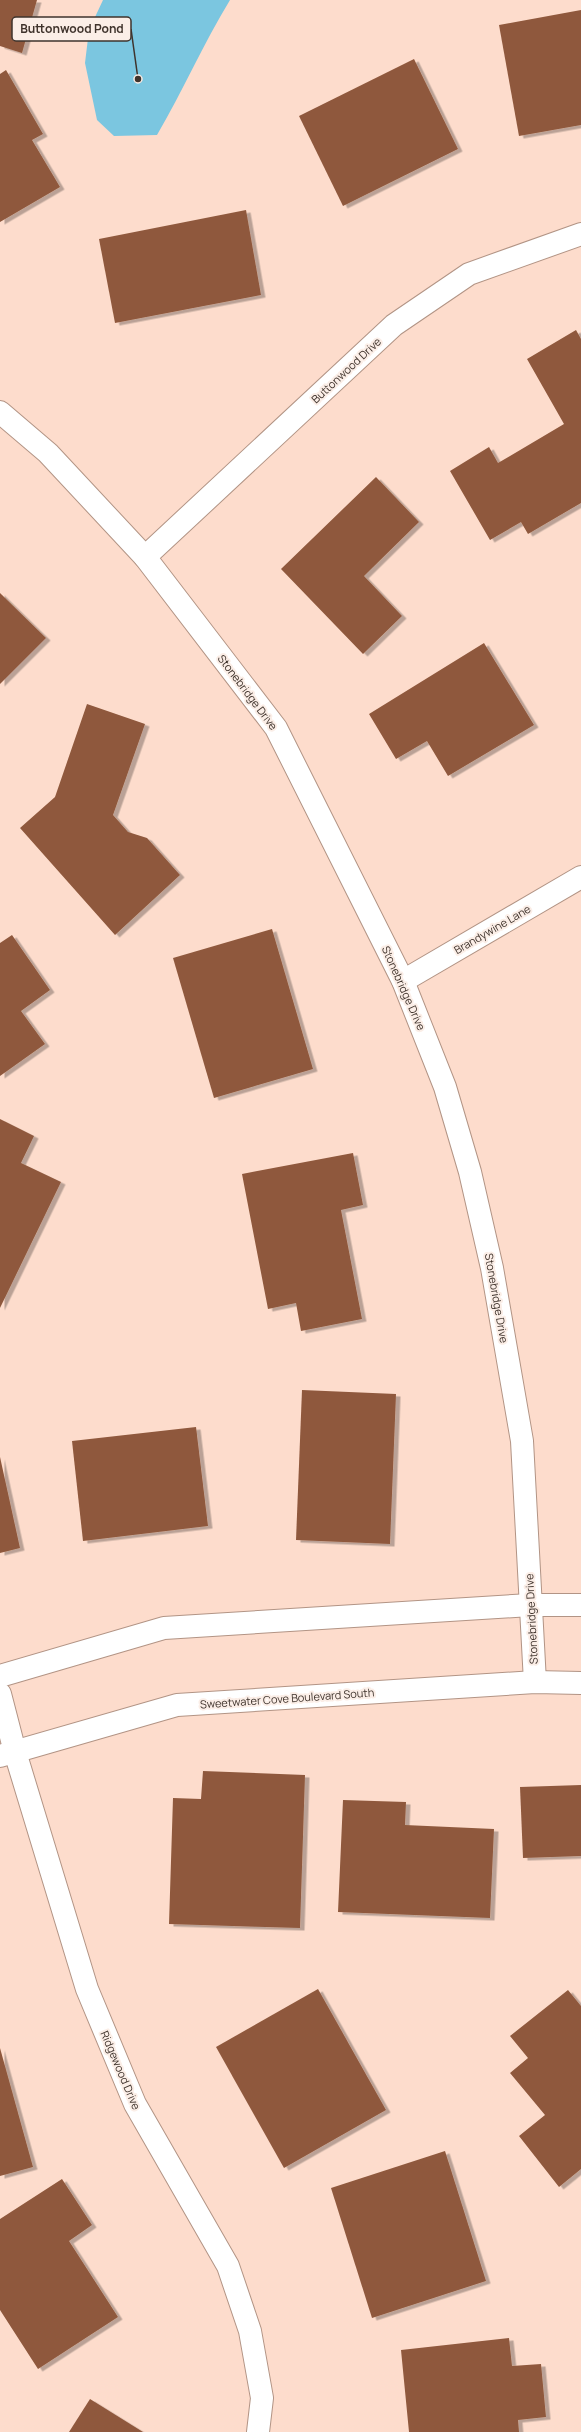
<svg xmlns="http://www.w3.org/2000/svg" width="581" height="2432" font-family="Manrope,sans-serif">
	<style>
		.water { fill: #7bc6e0 }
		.building { fill: #8f593d; filter: url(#shadow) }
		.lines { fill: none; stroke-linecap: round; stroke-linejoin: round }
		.street-casing { stroke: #b29485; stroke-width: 24 }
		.street { stroke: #fff; stroke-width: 22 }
		.labels { text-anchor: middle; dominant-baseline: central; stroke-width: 4; stroke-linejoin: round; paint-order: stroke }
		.street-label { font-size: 11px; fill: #3f332c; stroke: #fbeee7 }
		.leader { fill: none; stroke: #3f332c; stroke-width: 1.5 }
		.callout-dot { fill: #3f332c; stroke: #fbeee7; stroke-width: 1.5 }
		.callout { fill: #fbeee7; stroke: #3f332c; stroke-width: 1.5 }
		.callout-label { font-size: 12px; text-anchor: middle; font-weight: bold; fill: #3f332c }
	</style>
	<defs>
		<filter id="shadow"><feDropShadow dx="4.5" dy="2.5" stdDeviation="0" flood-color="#0004"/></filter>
	</defs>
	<rect width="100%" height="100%" fill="#fddccc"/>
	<path class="water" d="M103 0H230C203 44 183 91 157 135L114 136 97 120 85 63 89 30Z"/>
	<g class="building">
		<polygon points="0,0 37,0 22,53 0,46"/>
		<polygon points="581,10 581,125 519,136 499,25"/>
		<polygon points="414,59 458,149 343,206 299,116"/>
		<polygon points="6,70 43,134 32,140 60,187 0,222 0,74"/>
		<polygon points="246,210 261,295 115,323 99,239"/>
		<polygon points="576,330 581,339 581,503 528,534 521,522 490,540 450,471 489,447 498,463 564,424 527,359"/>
		<polygon points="376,477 419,522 364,576 402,616 363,654 281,569"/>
		<polygon points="0,593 46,638 0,684"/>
		<polygon points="484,643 534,725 448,776 427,741 396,759 369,714"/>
		<polygon points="87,704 145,724 113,815 128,832 147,838 180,875 115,935 20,828 55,797"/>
		<polygon points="272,929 313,1069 214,1098 173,958"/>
		<polygon points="12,935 50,990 21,1011 45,1044 0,1076 0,943"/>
		<polygon points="0,1119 34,1136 21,1163 61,1182 0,1308"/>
		<polygon points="353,1153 363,1205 341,1210 362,1319 301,1331 296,1303 268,1309 242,1174"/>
		<polygon points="302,1390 396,1394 390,1544 296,1540"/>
		<polygon points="196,1427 208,1526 83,1541 72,1441"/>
		<polygon points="0,1457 20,1548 0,1553"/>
		<polygon points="203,1771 305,1775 300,1928 169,1924 173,1798 201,1799"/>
		<polygon points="581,1785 581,1856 523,1858 520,1787"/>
		<polygon points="343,1800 406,1802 405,1825 494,1829 490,1918 338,1912"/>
		<polygon points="318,1989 386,2110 284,2168 216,2047"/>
		<polygon points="568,1990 581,2006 581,2169 559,2187 519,2136 545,2115 510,2073 528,2058 510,2036"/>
		<polygon points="0,2048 33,2167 0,2176"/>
		<polygon points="445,2151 486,2281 372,2318 331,2188"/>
		<polygon points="62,2179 92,2225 69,2241 118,2317 38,2369 0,2310 0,2219"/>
		<polygon points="509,2338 512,2366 541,2364 546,2417 518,2420 519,2432 409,2432 401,2350"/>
		<polygon points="90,2399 143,2432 69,2432"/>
	</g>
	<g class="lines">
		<defs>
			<g id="street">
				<polyline points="0,412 48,453 145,557 276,728 403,981 445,1087 470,1172 492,1268 522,1441 535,1682"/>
				<polyline points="145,557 394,325 469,274 581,234"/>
				<polyline points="403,981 581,877"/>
				<polyline points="0,1676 164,1628 530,1605 581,1605"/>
				<polyline points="0,1694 15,1752 87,1989 135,2104 228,2266 250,2331 262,2398 258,2432"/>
				<polyline points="0,1756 177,1705 535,1682 581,1683"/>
			</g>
		</defs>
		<use href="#street" class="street-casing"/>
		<use href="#street" class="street"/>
	</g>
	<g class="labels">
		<g class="street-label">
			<text transform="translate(346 370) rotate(-43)">Buttonwood Drive</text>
			<text transform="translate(248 692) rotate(53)">Stonebridge Drive</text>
			<text transform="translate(492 929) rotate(-30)">Brandywine Lane</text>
			<text transform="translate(404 988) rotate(66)">Stonebridge Drive</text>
			<text transform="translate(497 1298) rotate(80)">Stonebridge Drive</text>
			<text transform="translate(531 1619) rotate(-93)">Stonebridge Drive</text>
			<text transform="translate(287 1698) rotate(-4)">Sweetwater Cove Boulevard South</text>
			<text transform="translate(121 2070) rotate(67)">Ridgewood Drive</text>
		</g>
	</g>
	<path class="leader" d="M138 79L131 29"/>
	<circle class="callout-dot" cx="138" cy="79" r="4"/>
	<rect class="callout" x="12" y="17" width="119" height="24" rx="4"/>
	<g class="callout-label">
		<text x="72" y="33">Buttonwood Pond</text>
	</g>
</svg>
